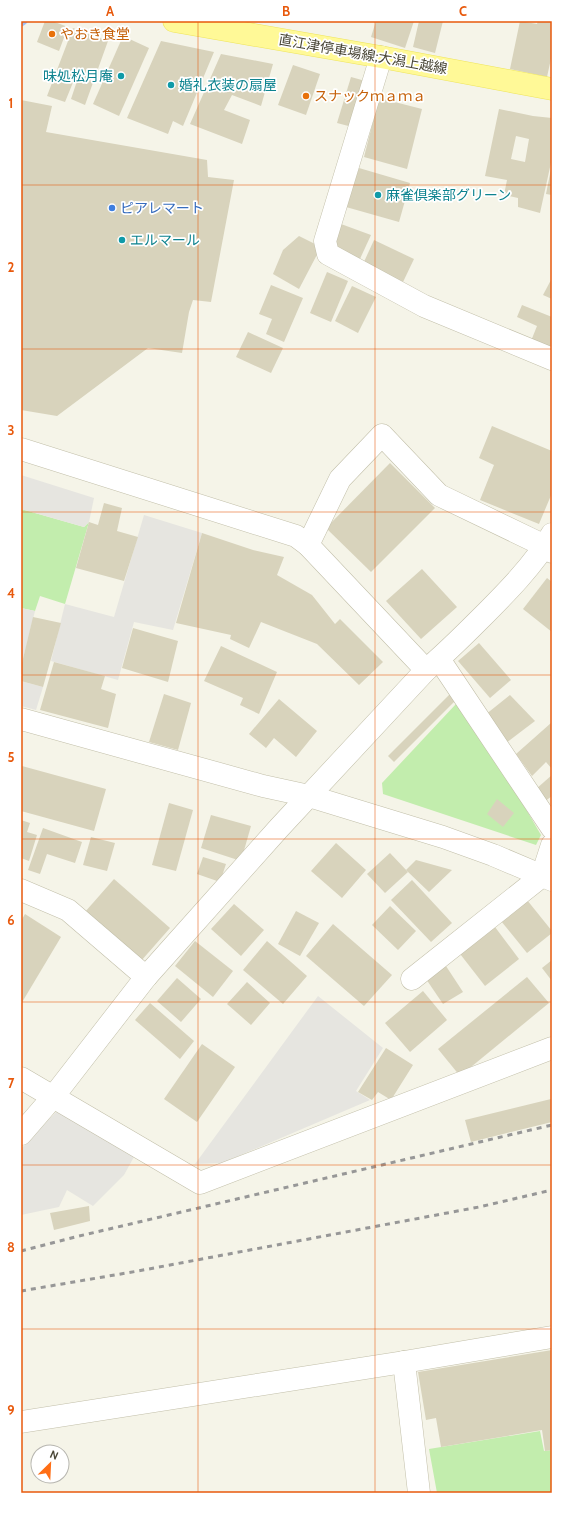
<svg xmlns="http://www.w3.org/2000/svg" width="573" height="1514" font-family="Cabin,'Noto Sans JP',sans-serif">
	<style>
		.green { fill: #c2edad }
		.parking { fill: #e6e5e0 }
		.lines { fill: none; stroke-linecap: round; stroke-linejoin: round }
		.stream { stroke: #9fbff7; stroke-width: 7 }
		.building { fill: #d8d3bc; fill-rule: evenodd }
		.minor-casing { stroke: #c2bfa9; stroke-width: 23 }
		.major-casing { stroke: #eee45d; stroke-width: 23 }
		.minor { stroke: #fff; stroke-width: 22 }
		.major { stroke: #fff997; stroke-width: 22 }
		.rail { stroke: #979797; stroke-width: 3; stroke-dasharray: 5 5; stroke-linecap: butt }
		.grid { fill: none; stroke: #e8590c; stroke-width: 1; stroke-opacity: 0.55 }
		.food-dot { fill: #e8710a; stroke: #fff; stroke-width: 1.5 }
		.culture-dot { fill: #0f9aa8; stroke: #fff; stroke-width: 1.5 }
		.shop-dot { fill: #3f7fe0; stroke: #fff; stroke-width: 1.5 }
		.labels { text-anchor: middle; dominant-baseline: central; stroke-width: 3.5; stroke-linejoin: round; paint-order: stroke }
		.food-label { font-size: 14px; fill: #c56008; stroke: #fff; text-anchor: start }
		.street-label { font-size: 14px; fill: #494636; stroke: #fff }
		.culture-label { font-size: 14px; fill: #0d838f; stroke: #fff; text-anchor: start }
		.shop-label { font-size: 14px; fill: #366cbe; stroke: #fff; text-anchor: start }
		.neatline { fill: none; stroke: #e8590c; stroke-width: 1.5 }
		.grid-label { font-size: 13px; text-anchor: middle; font-weight: bold; fill: #e8590c }
	</style>
	<rect width="100%" height="100%" fill="#f5f4e8"/>
	<g class="green">
		<polygon points="21,509 84,527 89,522 65,604 40,596 35,611 21,608"/>
		<polygon points="456,704 512,785 541,835 536,845 383,794 382,783"/>
		<polygon points="540,1431 544,1451 552,1450 552,1493 437,1493 429,1449"/>
	</g>
	<g class="parking">
		<polygon points="21,475 94,498 89,522 84,527 21,509"/>
		<polygon points="144,515 202,533 173,630 134,622 118,680 51,661 65,604 114,617"/>
		<polygon points="21,608 35,611 21,667"/>
		<polygon points="21,681 43,687 36,710 21,706"/>
		<polygon points="318,996 383,1048 356,1091 370,1100 222,1163 195,1164"/>
		<polygon points="57,1111 135,1155 124,1175 93,1206 67,1190 59,1207 21,1215 21,1149"/>
	</g>
	<g class="lines">
		<polyline class="stream" points="21,23 24,21"/>
	</g>
	<g class="building">
		<polygon points="45,21 52,21 68,27 59,51 37,42"/>
		<polygon points="376,21 414,21 405,48 371,37"/>
		<polygon points="419,21 443,21 435,53 413,47"/>
		<polygon points="520,21 537,24 538,21 552,21 552,54 547,77 510,69"/>
		<polygon points="73,28 108,41 85,105 71,99 77,81 74,80 65,102 47,96"/>
		<polygon points="123,36 149,48 119,116 93,104"/>
		<polygon points="161,41 214,52 183,126 173,121 168,134 127,118"/>
		<polygon points="221,54 273,64 261,106 232,95 224,110 250,120 242,144 190,124"/>
		<polygon points="293,65 320,74 306,115 278,105"/>
		<polygon points="351,77 369,82 356,128 337,123"/>
		<polygon points="379,98 422,109 407,169 364,157"/>
		<polygon points="21,100 52,106 46,132 207,160 208,177 234,180 211,302 193,300 189,312 182,353 148,348 57,416 21,410"/>
		<path d="M499 109 533 116 552 118V158L540 213 518 207V198L504 195 507 180 485 176ZM516 136 529 139 525 162 511 159Z"/>
		<polygon points="359,168 410,183 399,222 346,207"/>
		<polygon points="551,169 552,169 552,195 546,194"/>
		<polygon points="341,224 371,235 359,261 332,249"/>
		<polygon points="299,236 321,247 299,289 273,274 283,250"/>
		<polygon points="374,240 414,259 403,282 363,264"/>
		<polygon points="327,272 348,281 331,322 310,313"/>
		<polygon points="552,278 552,299 543,295"/>
		<polygon points="271,285 303,298 284,342 266,334 272,319 259,314"/>
		<polygon points="352,286 376,297 358,333 335,321"/>
		<polygon points="522,305 552,317 552,356 529,346 537,326 517,317"/>
		<polygon points="248,332 283,348 271,373 236,357"/>
		<polygon points="492,426 552,451 552,493 539,524 480,500 494,465 479,458"/>
		<polygon points="390,463 435,508 371,572 326,528"/>
		<polygon points="104,503 122,508 117,531 138,537 124,581 76,568 89,522 98,525"/>
		<polygon points="202,533 253,550 284,557 277,575 312,595 335,624 340,619 383,662 359,685 317,644 261,622 249,648 230,639 231,635 176,623"/>
		<polygon points="422,569 457,607 421,639 386,601"/>
		<polygon points="547,578 552,582 552,632 523,609"/>
		<polygon points="33,617 61,623 43,687 21,681 21,667"/>
		<polygon points="133,628 178,641 168,682 122,668"/>
		<polygon points="479,643 511,680 490,698 458,661"/>
		<polygon points="221,646 277,672 259,714 240,705 243,698 204,681"/>
		<polygon points="54,662 105,676 101,689 116,694 108,728 40,710"/>
		<polygon points="164,694 191,703 178,750 149,742"/>
		<polygon points="450,694 456,700 394,762 388,756"/>
		<polygon points="510,695 535,721 506,743 485,715"/>
		<polygon points="279,699 317,731 296,757 274,738 266,748 249,734"/>
		<polygon points="551,723 552,769 546,762 532,776 516,754"/>
		<polygon points="22,766 106,789 94,831 21,811"/>
		<polygon points="552,775 552,796 544,802 536,789"/>
		<polygon points="497,799 514,813 503,827 487,814"/>
		<polygon points="169,803 193,810 176,871 152,865"/>
		<polygon points="211,815 251,826 241,861 201,848"/>
		<polygon points="21,820 30,823 27,832 37,835 29,861 21,858"/>
		<polygon points="43,828 82,842 75,863 47,854 40,874 28,870"/>
		<polygon points="91,837 115,843 107,871 83,865"/>
		<polygon points="336,843 366,870 342,898 311,871"/>
		<polygon points="390,853 408,872 385,893 367,874"/>
		<polygon points="203,857 226,864 220,882 197,874"/>
		<polygon points="416,860 452,870 429,892 406,870"/>
		<polygon points="114,879 170,928 141,961 85,912"/>
		<polygon points="412,880 452,923 431,942 391,900"/>
		<polygon points="527,900 552,931 552,933 527,953 501,921"/>
		<polygon points="234,904 264,930 241,956 211,929"/>
		<polygon points="390,906 416,931 398,950 372,925"/>
		<polygon points="296,911 319,923 300,956 278,944"/>
		<polygon points="25,914 61,937 21,1004 21,921"/>
		<polygon points="492,923 519,959 485,986 457,950"/>
		<polygon points="333,924 392,975 364,1006 306,956"/>
		<polygon points="195,941 233,971 213,997 175,966"/>
		<polygon points="267,941 307,976 283,1004 243,970"/>
		<polygon points="552,960 552,981 542,968"/>
		<polygon points="444,963 463,992 443,1004 424,976"/>
		<polygon points="527,977 549,1003 460,1076 438,1049"/>
		<polygon points="177,978 201,999 181,1022 157,1001"/>
		<polygon points="247,982 270,1003 251,1025 227,1004"/>
		<polygon points="423,991 447,1020 410,1052 385,1023"/>
		<polygon points="150,1003 194,1041 180,1059 135,1020"/>
		<polygon points="202,1044 235,1067 197,1122 164,1099"/>
		<polygon points="386,1048 413,1065 391,1100 378,1092 372,1100 358,1092"/>
		<polygon points="551,1099 552,1122 471,1142 465,1120"/>
		<polygon points="89,1206 90,1221 54,1230 50,1213"/>
		<polygon points="552,1350 552,1450 545,1451 542,1430 441,1447 436,1418 426,1420 418,1372"/>
	</g>
	<g class="lines">
		<defs>
			<g id="minor">
				<polyline points="381,57 325,241 328,254 424,306 552,359"/>
				<polyline points="21,449 296,536 308,545 426,670"/>
				<polyline points="308,545 340,479 382,435 439,495 545,546 552,552"/>
				<polyline points="439,659 552,828"/>
				<polyline points="21,719 263,786 309,796 443,837 493,855 552,880"/>
				<polyline points="21,890 68,910 146,977"/>
				<polyline points="412,979 542,876 552,845"/>
				<polyline points="21,1078 200,1183 552,1048"/>
				<path d="M21 1134 53 1097 146 977 279 828 426 670C445 654 462 637 479 620 505 594 534 565 552 534"/>
				<polyline points="404,1362 419,1493"/>
				<polyline points="21,1422 404,1362 552,1337"/>
			</g>
			<polyline id="major" points="174,21 381,57 552,89"/>
		</defs>
		<use href="#minor" class="minor-casing"/>
		<use href="#major" class="major-casing"/>
		<use href="#minor" class="minor"/>
		<use href="#major" class="major"/>
		<g class="rail">
			<polyline points="21,1251 75,1237 552,1125"/>
			<polyline points="21,1291 138,1271 479,1207 552,1190"/>
		</g>
	</g>
	<path class="grid" d="M198 21V1493M375 21V1493M21 185H552M21 349H552M21 512H552M21 675H552M21 839H552M21 1002H552M21 1165H552M21 1329H552"/>
	<g class="food-dot">
		<circle cx="52" cy="34" r="4"/>
		<circle cx="306" cy="96" r="4"/>
	</g>
	<g class="culture-dot">
		<circle cx="121" cy="76" r="4"/>
		<circle cx="171" cy="85" r="4"/>
		<circle cx="378" cy="195" r="4"/>
		<circle cx="122" cy="240" r="4"/>
	</g>
	<circle class="shop-dot" cx="112" cy="208" r="4"/>
	<g class="labels">
		<g class="food-label">
			<text x="60" y="34">やおき食堂</text>
			<text x="314" y="96">スナックｍａｍａ</text>
		</g>
		<g class="street-label">
			<text transform="translate(363 54) rotate(10)">直江津停車場線;大潟上越線</text>
		</g>
		<g class="culture-label">
			<text x="113" y="76" text-anchor="end">味処松月庵</text>
			<text x="179" y="85">婚礼衣装の扇屋</text>
			<text x="386" y="195">麻雀倶楽部グリーン</text>
			<text x="130" y="240">エルマール</text>
		</g>
		<g class="shop-label">
			<text x="120" y="208">ピアレマート</text>
		</g>
	</g>
	<rect width="573" height="1514" fill="none" stroke="#ffffff" stroke-width="44"/>
	<g transform="translate(50 1464) rotate(24)"><circle r="19" fill="#ffffff" stroke="#b6b5af"/>
	<path d="M0-3L7 15L0 10L-7 15Z" fill="#ff6e15"/>
	<text y="-6" font-size="11" font-weight="bold" text-anchor="middle" fill="#494636">N</text>
	</g>
	<rect x="22" y="22" width="529" height="1470" class="neatline"/>
	<g class="grid-label">
		<text x="110" y="16">A</text>
		<text x="286" y="16">B</text>
		<text x="463" y="16">C</text>
		<text x="11" y="108">1</text>
		<text x="11" y="272">2</text>
		<text x="11" y="435">3</text>
		<text x="11" y="598">4</text>
		<text x="11" y="762">5</text>
		<text x="11" y="925">6</text>
		<text x="11" y="1088">7</text>
		<text x="11" y="1252">8</text>
		<text x="11" y="1415">9</text>
	</g>
</svg>
